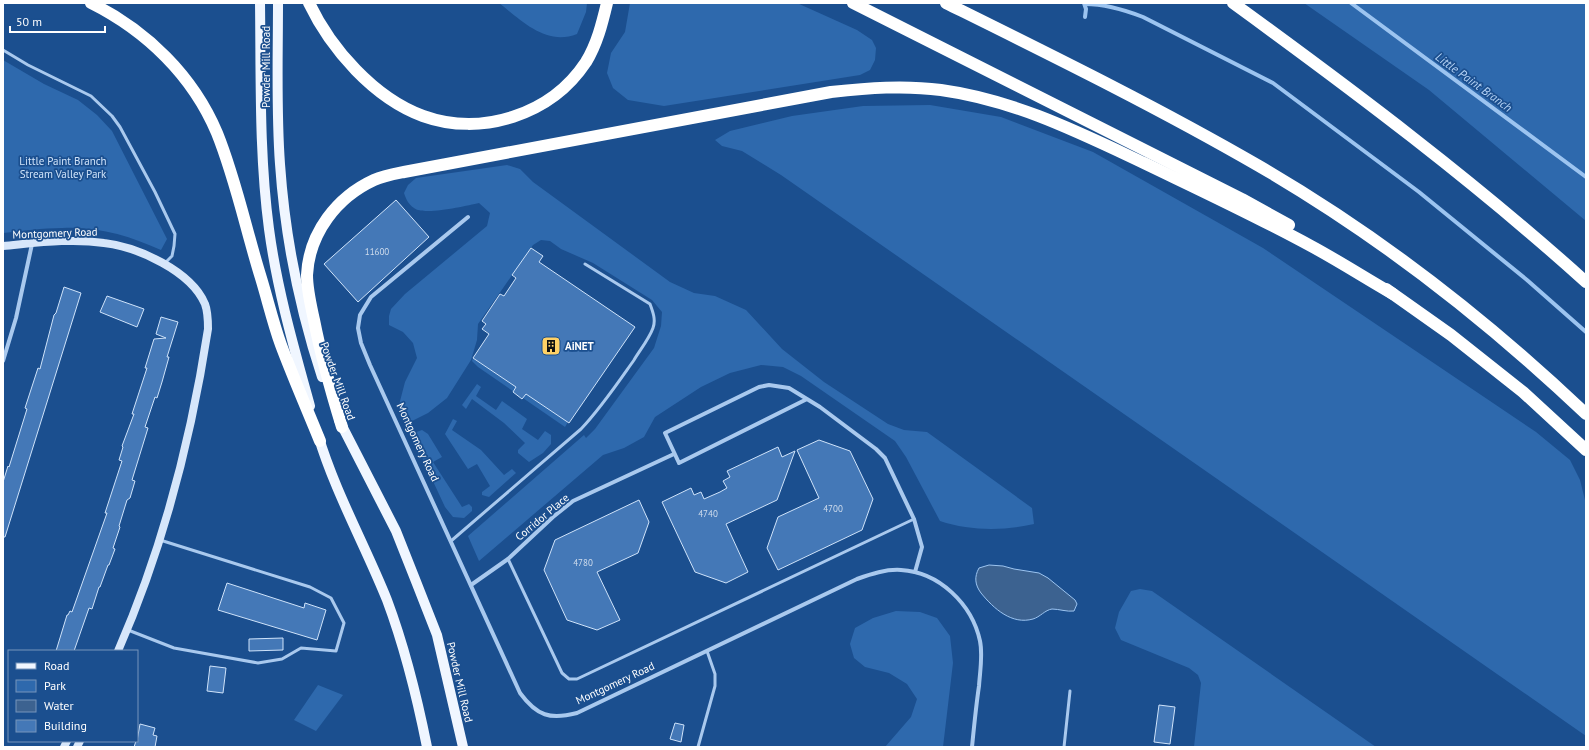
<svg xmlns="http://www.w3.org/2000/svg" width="1589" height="750" font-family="'PT Sans',sans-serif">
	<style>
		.green { fill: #2e69ad }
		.water { fill: #3c6290; stroke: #9cc4f0 }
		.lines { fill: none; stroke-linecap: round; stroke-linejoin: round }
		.stream { stroke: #9cc4f0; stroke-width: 4 }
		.building { fill: #4478b7; stroke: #cfe3fa }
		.lane { stroke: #a9c9ee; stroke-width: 3 }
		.street { stroke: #a9c9ee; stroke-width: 4 }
		.secondary { stroke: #d6e6fa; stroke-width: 8 }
		.primary { stroke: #f0f6ff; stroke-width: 10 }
		.highway { stroke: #fff; stroke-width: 12 }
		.labels { text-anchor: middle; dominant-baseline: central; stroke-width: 3.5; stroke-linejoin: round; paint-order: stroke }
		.number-label { font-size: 9px; fill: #d0dded }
		.street-label { font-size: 11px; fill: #fff; stroke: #1b4f8f }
		.park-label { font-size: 11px; fill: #cfe3fa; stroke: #1b4f8f }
		.poi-label { font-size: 11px; font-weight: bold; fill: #fff; stroke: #1b4f8f; text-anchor: start }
		.water-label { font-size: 12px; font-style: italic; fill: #b5d3f5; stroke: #1b4f8f }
	</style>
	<rect width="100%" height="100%" fill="#1b4f8f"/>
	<g class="green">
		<path d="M499 3H587L586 12 577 34C546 46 522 21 499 3Z"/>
		<polygon points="630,3 797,3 857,30 872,40 876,48 875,60 870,70 860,75 664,106 628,100 613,88 607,73 611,53 625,32"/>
		<polygon points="1304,3 1586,3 1586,221 1429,90"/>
		<path d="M3 60 44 84 78 100 97 115 112 131 167 239 161 250C130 236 97 226 62 228 42 228 23 231 3 233Z"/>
		<polygon points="930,105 1001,117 1093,152 1263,248 1536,432 1570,460 1580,480 1586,504 1586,736 781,175 742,151 722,146 715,140 730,131 792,116 863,106"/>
		<path d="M507 165 520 169 533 182 670 282 694 293 715 296 746 310 782 349 824 382 888 424 904 430 927 432 1032 508 1034 524C1004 531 970 531 940 521L906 457 895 441 801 376 783 367 761 365 730 373 701 387 655 417 644 437 624 448 603 455 479 561 468 536 584 435 586 438 595 429 654 348 661 326 662 312 652 300 593 263 561 249 550 241 541 240 533 245 478 324 477 340 471 360 447 398 428 413 412 421 404 417 399 405 405 382 417 358 413 343 403 332 389 325V316L391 309 405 294 487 226 490 213 479 203C465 206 424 216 414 208 408 204 406 199 404 193L408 185 416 178Z"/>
		<polygon points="473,358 568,422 565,427 478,367 472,361"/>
		<polygon points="477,384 481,387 476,396 496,410 502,401 527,419 522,429 538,440 545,431 551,435 551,444 543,453 529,462 518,453 518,450 525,443 504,423 472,399 466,409 462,405"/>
		<polygon points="453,419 457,421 452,430 481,450 504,475 512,469 516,473 489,497 482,495 482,492 490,486 477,464 468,469 445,434"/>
		<polygon points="422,430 428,434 442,457 433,462 462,507 469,504 472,507 472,511 464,518 453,517 445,507 411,434"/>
		<polygon points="1140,589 1152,591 1376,747 1194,747 1201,683 1198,675 1189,668 1121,640 1115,628 1119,612 1131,591"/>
		<polygon points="896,611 920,612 937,618 950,636 953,663 943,747 885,747 911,717 917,699 907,684 889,673 865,667 854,658 850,644 855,628 873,618"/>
		<polygon points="318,685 343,695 316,731 294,720"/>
	</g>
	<path class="water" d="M989 565 1003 566 1014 569 1039 573 1048 578 1075 600 1077 604 1074 611C1067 612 1059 609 1052 609 1045 610 1040 617 1033 619 1012 625 994 609 981 593 975 585 974 577 979 568Z"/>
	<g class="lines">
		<g class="stream">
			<polyline points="1084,3 1086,9 1085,17"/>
			<polyline points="1351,3 1586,177"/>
			<path d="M1085 4C1105 4 1125 10 1143 17L1273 83 1419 192 1527 280 1586 332"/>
		</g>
	</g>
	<g class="building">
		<polygon points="396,200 429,237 358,302 324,264"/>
		<polygon points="531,248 543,256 539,262 635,327 569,423 526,394 522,399 513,392 516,387 473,358 489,334 482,329 486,324 482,321 500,294 504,296 516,278 512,275"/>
		<polygon points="64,287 81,293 5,537 3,537 3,482 8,466 9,467 27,409 25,408 38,368 40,369 54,315 56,313"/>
		<polygon points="107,296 144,309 137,327 100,312"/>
		<polygon points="161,317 178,322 167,357 169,357 162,382 157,398 155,397 145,427 148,428 132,480 135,481 130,498 127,500 119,526 120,527 113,548 115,549 109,565 108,565 100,587 99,587 92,609 89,608 74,651 56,651 67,615 68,615 70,611 72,612 107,513 105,513 122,461 119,460 123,447 122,446 134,414 132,414 147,368 145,368 154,339 166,338 156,334"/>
		<polygon points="819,440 850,451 873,499 862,530 778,570 767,548 778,517 819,498 797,450"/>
		<polygon points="778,447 782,457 795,451 777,500 726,524 748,572 726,583 695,572 662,502 691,488 694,495 701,492 704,499 720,492 727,488 723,481 730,477 727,471"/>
		<polygon points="639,500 649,522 638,553 597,572 620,620 597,630 567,620 544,570 555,540"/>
		<polygon points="227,583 304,608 305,603 326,610 317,640 218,610"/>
		<polygon points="283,638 283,650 249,651 249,639"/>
		<polygon points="210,666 226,668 223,693 207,691"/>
		<polygon points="1159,705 1175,707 1170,744 1154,742"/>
		<polygon points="675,723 684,725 681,742 670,739"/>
		<polygon points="140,724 155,728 153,735 157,736 155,747 134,747 136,741 137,741"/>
	</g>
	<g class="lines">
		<g class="lane">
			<polyline points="3,50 28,65 91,96 112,116 120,127 155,192 175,234 174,246 172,256 164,264"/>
			<path d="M451 541 581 429C601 408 617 384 634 360 640 350 649 339 653 328 656 320 653 312 650 304L585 264"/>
			<polyline points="508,559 562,673 569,679 577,679 914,519"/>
			<polyline points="128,630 174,648 258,663 282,659 301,648 336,651 344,623 331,598 310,587 160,540"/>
			<polyline points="698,747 715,686 715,674 707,651"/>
			<polyline points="1064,747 1070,691"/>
		</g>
		<g class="street">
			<path d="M468 217 371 297 360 315 358 328 361 343 370 365 520 693C537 716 550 720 577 713L857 579C871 574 886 569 901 570 939 572 972 604 980 641 983 655 980 671 979 686 976 706 974 727 972 747"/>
			<polyline points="3,361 16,318 32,244"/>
			<polyline points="807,399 679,463 665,433 759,387 769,385 789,388 820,407 876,449 885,458 914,519 922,547 915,572"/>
			<polyline points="471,585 508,559 553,517 573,501 674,454"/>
		</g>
		<g class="secondary">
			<path d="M3 246C36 243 71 238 104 243 138 247 191 271 205 304 208 312 208 320 208 329 191 440 163 548 118 651"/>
			<polyline points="64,747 67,741"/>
			<polyline points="77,747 80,741"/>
		</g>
		<g class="primary">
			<path d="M260 3C261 78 259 154 269 229 277 289 294 348 310 406"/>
			<path d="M278 3C278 56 276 110 280 164 285 237 299 307 322 377"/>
			<polyline points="339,420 396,531 417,584 437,635 463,747"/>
			<path d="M318 435C335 492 365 545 387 600 405 648 417 697 427 747"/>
		</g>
		<g class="highway">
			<path d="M91 3C147 31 193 76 217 133 236 180 246 230 261 278 268 301 273 323 281 345 293 377 307 409 320 441"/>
			<path d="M309 3C331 49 374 98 423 116 481 137 551 115 586 62 597 44 602 24 607 3"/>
			<polyline points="853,3 1242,199 1289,225"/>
			<path d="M946 3C1051 55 1157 107 1259 166 1378 235 1487 320 1586 414"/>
			<path d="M1233 3C1354 91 1474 181 1586 282"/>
			<polyline points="1386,289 1451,335 1523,392 1586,450"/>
			<path d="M342 427C331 391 321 356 314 320 311 306 307 290 307 275 309 233 337 197 374 180 383 176 394 174 404 172L831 92C868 88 904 85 941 90 1014 100 1078 132 1144 163 1200 190 1256 216 1311 246 1339 261 1365 278 1393 294"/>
		</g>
	</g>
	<defs>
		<symbol id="building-square" viewBox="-11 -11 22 22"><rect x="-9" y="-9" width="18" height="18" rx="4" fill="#ffd166" stroke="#1b4f8f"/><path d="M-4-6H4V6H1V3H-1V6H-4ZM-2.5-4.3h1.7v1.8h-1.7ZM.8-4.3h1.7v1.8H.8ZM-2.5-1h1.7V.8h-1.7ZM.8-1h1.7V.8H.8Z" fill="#111"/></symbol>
	</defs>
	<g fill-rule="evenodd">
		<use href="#building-square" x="540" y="335" width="22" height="22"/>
	</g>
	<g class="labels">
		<g class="number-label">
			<text x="377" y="251">11600</text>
			<text x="833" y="508">4700</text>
			<text x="708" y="513">4740</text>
			<text x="583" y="562">4780</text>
		</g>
		<g class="street-label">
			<text transform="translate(266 67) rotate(-90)">Powder Mill Road</text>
			<text transform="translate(55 233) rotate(-2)">Montgomery Road</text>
			<text transform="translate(338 381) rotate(70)">Powder Mill Road</text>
			<text transform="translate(418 442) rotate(65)">Montgomery Road</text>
			<text transform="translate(542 517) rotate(-40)">Corridor Place</text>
			<text transform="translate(460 682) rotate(77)">Powder Mill Road</text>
			<text transform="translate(615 683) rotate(-25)">Montgomery Road</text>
		</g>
		<g class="park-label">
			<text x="63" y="161">Little Paint Branch<tspan x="63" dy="13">Stream Valley Park</tspan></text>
		</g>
		<g class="poi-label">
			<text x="565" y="346">AiNET</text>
		</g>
		<g class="water-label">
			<text transform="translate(1474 82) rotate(36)">Little Paint Branch</text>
		</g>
	</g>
	<rect width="1589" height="750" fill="none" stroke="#ffffff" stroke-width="8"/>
	<rect x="8" y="650" width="130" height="92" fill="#1b4f8f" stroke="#7695bc"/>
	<rect x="16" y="663" width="20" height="6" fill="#f0f6ff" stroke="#7695bc"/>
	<text x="44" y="670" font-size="12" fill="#ffffff">Road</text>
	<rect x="16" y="680" width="20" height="12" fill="#2e69ad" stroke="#7695bc"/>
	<text x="44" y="690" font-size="12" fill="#ffffff">Park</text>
	<rect x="16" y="700" width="20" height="12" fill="#3c6290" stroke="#7695bc"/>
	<text x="44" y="710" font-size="12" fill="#ffffff">Water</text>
	<rect x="16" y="720" width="20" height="12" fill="#4478b7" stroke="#7695bc"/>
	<text x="44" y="730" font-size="12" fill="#ffffff">Building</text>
	<path d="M10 26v6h95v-6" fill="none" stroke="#ffffff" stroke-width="2"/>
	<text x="16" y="26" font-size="12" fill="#ffffff" stroke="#1b4f8f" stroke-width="3" paint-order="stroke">50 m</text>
</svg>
